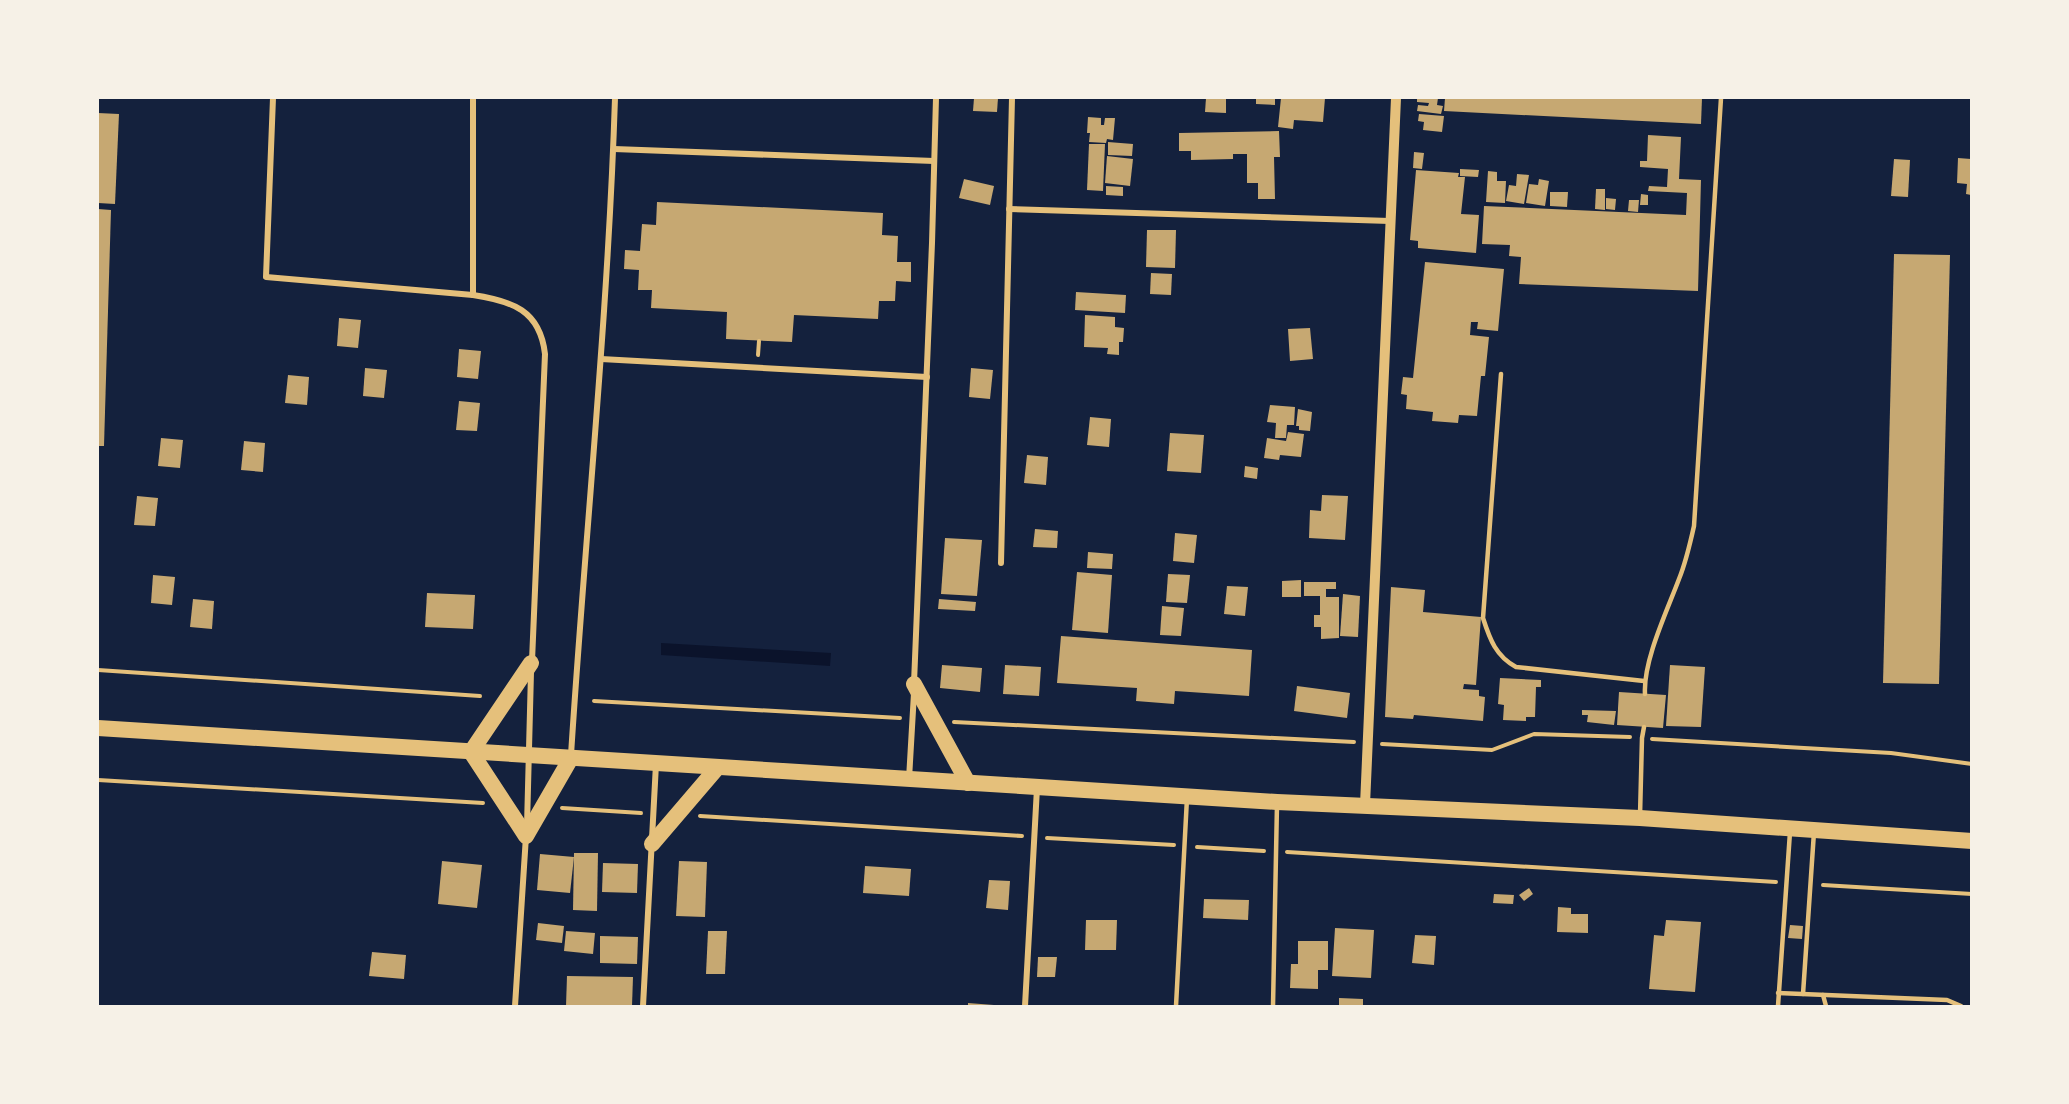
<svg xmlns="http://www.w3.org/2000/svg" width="2069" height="1104" font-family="'PT Sans',sans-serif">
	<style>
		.water { fill: #0b132b }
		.building { fill: #c6a872 }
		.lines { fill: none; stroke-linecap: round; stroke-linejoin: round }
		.path { stroke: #e5c07b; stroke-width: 4 }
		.service { stroke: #e5c07b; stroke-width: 4.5 }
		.minor { stroke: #e5c07b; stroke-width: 6 }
		.tertiary { stroke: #e5c07b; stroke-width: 10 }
		.trunk { stroke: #e5c07b; stroke-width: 16 }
	</style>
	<rect width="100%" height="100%" fill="#14213d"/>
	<polygon class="water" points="661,643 831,653 830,666 661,655"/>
	<g class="building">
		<polygon points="974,98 998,98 997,112 973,111"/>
		<polygon points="1206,98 1226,98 1226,113 1205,112"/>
		<polygon points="1256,98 1275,98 1275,105 1256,104"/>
		<polygon points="1281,98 1325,98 1323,122 1294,120 1293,129 1278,127"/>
		<polygon points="1417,98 1438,98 1437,105 1443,106 1441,114 1417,111 1418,105 1428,106 1429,103 1417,102"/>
		<polygon points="1445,98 1702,98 1701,124 1444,111"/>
		<polygon points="98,113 119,114 115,204 98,203"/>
		<polygon points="1419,114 1444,116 1442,132 1423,130 1424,122 1418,121"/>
		<polygon points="1088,117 1101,118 1101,125 1104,125 1105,118 1115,118 1113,140 1107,139 1106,143 1089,142 1090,133 1087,133"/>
		<polygon points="1279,131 1280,157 1274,157 1275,199 1258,199 1258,183 1247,183 1247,154 1233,154 1233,159 1191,160 1191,151 1179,151 1179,133"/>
		<polygon points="1648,135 1681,137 1679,179 1701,180 1698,291 1519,284 1521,257 1509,256 1510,245 1482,244 1484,206 1686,215 1687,193 1648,191 1649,186 1667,187 1668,169 1640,167 1640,161 1647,161"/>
		<polygon points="1108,142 1133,144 1132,156 1108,155"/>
		<polygon points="1089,144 1105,144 1103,191 1087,190"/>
		<polygon points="1414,152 1424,153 1422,169 1413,168"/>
		<polygon points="1107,156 1133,159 1130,186 1105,183"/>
		<polygon points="1958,158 1971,159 1971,195 1966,194 1967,184 1957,183"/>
		<polygon points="1894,159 1910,160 1908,197 1891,196"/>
		<polygon points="1460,169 1479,170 1478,177 1460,176"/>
		<polygon points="1416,170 1459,173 1458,177 1465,177 1461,214 1479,215 1476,253 1418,248 1418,241 1410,240"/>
		<polygon points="1488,171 1497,172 1497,181 1506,181 1505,203 1486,202"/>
		<polygon points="1517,174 1529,175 1524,204 1506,201 1509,185 1516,186"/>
		<polygon points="964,179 994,186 990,205 959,198"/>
		<polygon points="1539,179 1549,181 1545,206 1526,203 1529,184 1538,185"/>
		<polygon points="1106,186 1123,187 1123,196 1106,195"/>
		<polygon points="1596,189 1605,189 1605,210 1595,209"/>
		<polygon points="1550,192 1568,192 1567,207 1550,206"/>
		<polygon points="1641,194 1648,195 1648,205 1640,205"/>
		<polygon points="1606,198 1616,199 1615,210 1606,209"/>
		<polygon points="1629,200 1639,200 1638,212 1628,211"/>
		<polygon points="657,202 883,213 882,235 898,236 897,262 911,262 911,282 896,281 895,301 879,301 878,319 794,315 792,342 726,339 727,312 651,308 652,290 638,290 639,270 624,269 625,250 640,251 642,224 656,225"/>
		<polygon points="98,209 111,210 104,446 98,446"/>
		<polygon points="1147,230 1176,230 1175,268 1146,267"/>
		<polygon points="1894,254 1950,255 1939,684 1883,683"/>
		<polygon points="1425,262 1504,269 1498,331 1477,329 1478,322 1471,322 1470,335 1489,337 1485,376 1481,376 1477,416 1459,415 1458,423 1432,421 1433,412 1406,409 1407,395 1401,394 1403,377 1413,378"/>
		<polygon points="1151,273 1172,274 1171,295 1150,294"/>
		<polygon points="1076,292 1126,295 1125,313 1075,310"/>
		<polygon points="1085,315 1115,317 1115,327 1124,328 1123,342 1119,342 1119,355 1107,354 1108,348 1084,347"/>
		<polygon points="339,318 361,320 358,348 337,346"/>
		<polygon points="1310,328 1313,359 1290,361 1288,329"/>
		<polygon points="459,349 481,351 478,379 457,377"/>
		<polygon points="365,368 387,370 384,398 363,396"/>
		<polygon points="971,368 993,370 990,399 969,397"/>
		<polygon points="288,375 309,377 307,405 285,403"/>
		<polygon points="459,401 480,403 477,431 456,430"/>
		<polygon points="1270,405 1295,407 1294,425 1287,425 1286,438 1275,438 1276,423 1267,422"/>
		<polygon points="1298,409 1312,412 1310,431 1299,430 1299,426 1296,426"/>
		<polygon points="1090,417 1111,419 1109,447 1087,445"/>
		<polygon points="1288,432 1304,434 1301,457 1280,455 1279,460 1264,458 1267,438 1286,441"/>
		<polygon points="1170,433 1204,435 1201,473 1167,471"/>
		<polygon points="161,438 183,440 180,468 158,466"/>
		<polygon points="244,441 265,443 263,472 241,470"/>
		<polygon points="1027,455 1048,457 1046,485 1024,483"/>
		<polygon points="1245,466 1258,468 1257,479 1244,477"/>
		<polygon points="1322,495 1348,496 1345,540 1309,538 1310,510 1321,511"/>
		<polygon points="137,496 158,498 155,526 134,525"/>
		<polygon points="1035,529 1058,531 1057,548 1033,547"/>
		<polygon points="1175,533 1197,535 1194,563 1173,561"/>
		<polygon points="945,538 982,540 977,596 941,594"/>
		<polygon points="1088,552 1113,554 1112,569 1087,568"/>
		<polygon points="1077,572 1112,575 1108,633 1072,630"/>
		<polygon points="1168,574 1190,575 1187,603 1166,602"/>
		<polygon points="153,575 175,577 172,605 151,603"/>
		<polygon points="1301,580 1301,597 1282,597 1282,581"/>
		<polygon points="1304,582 1336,582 1336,589 1326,589 1326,597 1339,597 1339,638 1321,639 1321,627 1314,627 1314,615 1320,615 1320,596 1304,596"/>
		<polygon points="1227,586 1248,587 1245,616 1224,614"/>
		<polygon points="1391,587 1425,590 1423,612 1481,617 1476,685 1464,684 1463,689 1479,690 1479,696 1485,697 1483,721 1414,715 1413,719 1385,717"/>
		<polygon points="427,593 475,595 473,629 425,627"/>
		<polygon points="1343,594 1360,596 1358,637 1340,636"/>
		<polygon points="193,599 214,601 212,629 190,627"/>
		<polygon points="939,599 976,602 975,611 938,609"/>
		<polygon points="1162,606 1184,608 1181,636 1160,635"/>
		<polygon points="1061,636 1252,650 1249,696 1175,691 1174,704 1136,701 1137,688 1057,683"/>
		<polygon points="942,665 982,668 980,692 940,688"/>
		<polygon points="1005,665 1041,667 1039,696 1003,694"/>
		<polygon points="1670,665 1705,667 1701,727 1666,726"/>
		<polygon points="1500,678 1541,680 1541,687 1536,687 1535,717 1526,717 1526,721 1503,720 1504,705 1498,704"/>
		<polygon points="1297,686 1350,693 1347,718 1294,711"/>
		<polygon points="1619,692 1666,695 1663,728 1617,725"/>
		<polygon points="1582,710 1616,711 1614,725 1587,722 1588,715 1582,715"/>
		<polygon points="574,853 598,853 597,911 573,910"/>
		<polygon points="540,854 574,857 570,893 537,890"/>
		<polygon points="442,861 482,865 477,908 438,904"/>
		<polygon points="679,861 707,862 705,917 676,916"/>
		<polygon points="603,863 638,864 637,893 602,892"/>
		<polygon points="865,866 911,869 909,896 863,893"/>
		<polygon points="989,880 1010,881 1008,910 986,908"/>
		<polygon points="1529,888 1533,894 1524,901 1519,895"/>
		<polygon points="1494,894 1514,895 1513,904 1493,903"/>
		<polygon points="1204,899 1249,900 1248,920 1203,918"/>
		<polygon points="1558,907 1571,908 1571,914 1588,914 1588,933 1557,932"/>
		<polygon points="1086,920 1117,920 1116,950 1085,950"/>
		<polygon points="1666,920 1701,922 1695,992 1649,989 1654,935 1664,936"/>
		<polygon points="538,923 564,926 562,943 536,940"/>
		<polygon points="1790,925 1803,926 1802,939 1788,938"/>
		<polygon points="1335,928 1374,930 1371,978 1332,976"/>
		<polygon points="566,931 595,933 593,954 564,951"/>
		<polygon points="708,931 727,931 725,974 706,974"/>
		<polygon points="1415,935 1436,936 1434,965 1412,963"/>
		<polygon points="600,936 638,937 637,964 600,963"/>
		<polygon points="1298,941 1328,941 1328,970 1318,970 1318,989 1290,988 1291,964 1298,964"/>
		<polygon points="372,952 406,955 404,979 369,976"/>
		<polygon points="1038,957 1057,957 1055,977 1037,977"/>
		<polygon points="567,976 633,977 632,1006 566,1006"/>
		<polygon points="1339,998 1363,999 1363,1006 1339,1006"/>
		<polygon points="968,1003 994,1005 994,1006 968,1006"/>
	</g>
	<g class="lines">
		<g class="path">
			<polyline points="758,355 759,341"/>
			<polyline points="98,670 480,696"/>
			<polyline points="594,701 900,718"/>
			<polyline points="954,722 1354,742"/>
			<polyline points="1652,739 1891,753 1972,764"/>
			<polyline points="1382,744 1492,750 1534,734 1630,737"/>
			<polyline points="98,780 483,803"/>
			<polyline points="562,808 641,813"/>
			<polyline points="700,816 1022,836"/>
			<polyline points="1047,838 1174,845"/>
			<polyline points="1197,847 1264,851"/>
			<polyline points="1287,852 1776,882"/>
			<polyline points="1823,885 1972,894"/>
		</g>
		<g class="service">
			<path d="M1501 374 1483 618C1490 640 1496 656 1516 667L1644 681"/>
			<path d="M1645 694C1643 661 1667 611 1679 579 1686 562 1690 544 1694 526L1721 98"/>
			<polyline points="1640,816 1642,738 1644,727"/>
			<polyline points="1778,993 1947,1000 1961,1006"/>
			<polyline points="1803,994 1814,832"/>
			<polyline points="1823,995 1826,1006"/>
			<polyline points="1176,1006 1187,798"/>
			<polyline points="1273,1006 1277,804"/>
			<polyline points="1778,1006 1790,832"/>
		</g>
		<g class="minor">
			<path d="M273 98 266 277 473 295C512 301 540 310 545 354L532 661"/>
			<polyline points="614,149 934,161"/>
			<polyline points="1009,209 1390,221"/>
			<polyline points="473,295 473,98"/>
			<polyline points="601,359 927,377"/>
			<polyline points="1001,563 1012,98"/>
			<polyline points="914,683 932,243 936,98"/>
			<path d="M571 755C585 536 608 317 615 98"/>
			<polyline points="909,779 914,693"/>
			<polyline points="527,826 531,672"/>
			<polyline points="515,1006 526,836"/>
			<polyline points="643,1006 656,764"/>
			<polyline points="1025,1006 1037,788"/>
		</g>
		<polyline class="tertiary" points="1365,805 1396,98"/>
		<g class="trunk">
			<polyline points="914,684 968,783"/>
			<polyline points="98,728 1277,802 1640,818 1972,841"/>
			<polyline points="471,752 526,836 571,758"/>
			<polyline points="471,752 531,663"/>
			<polyline points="652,844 717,768"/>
		</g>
	</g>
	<rect width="2069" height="1104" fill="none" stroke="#f6f1e7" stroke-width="198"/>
</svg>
